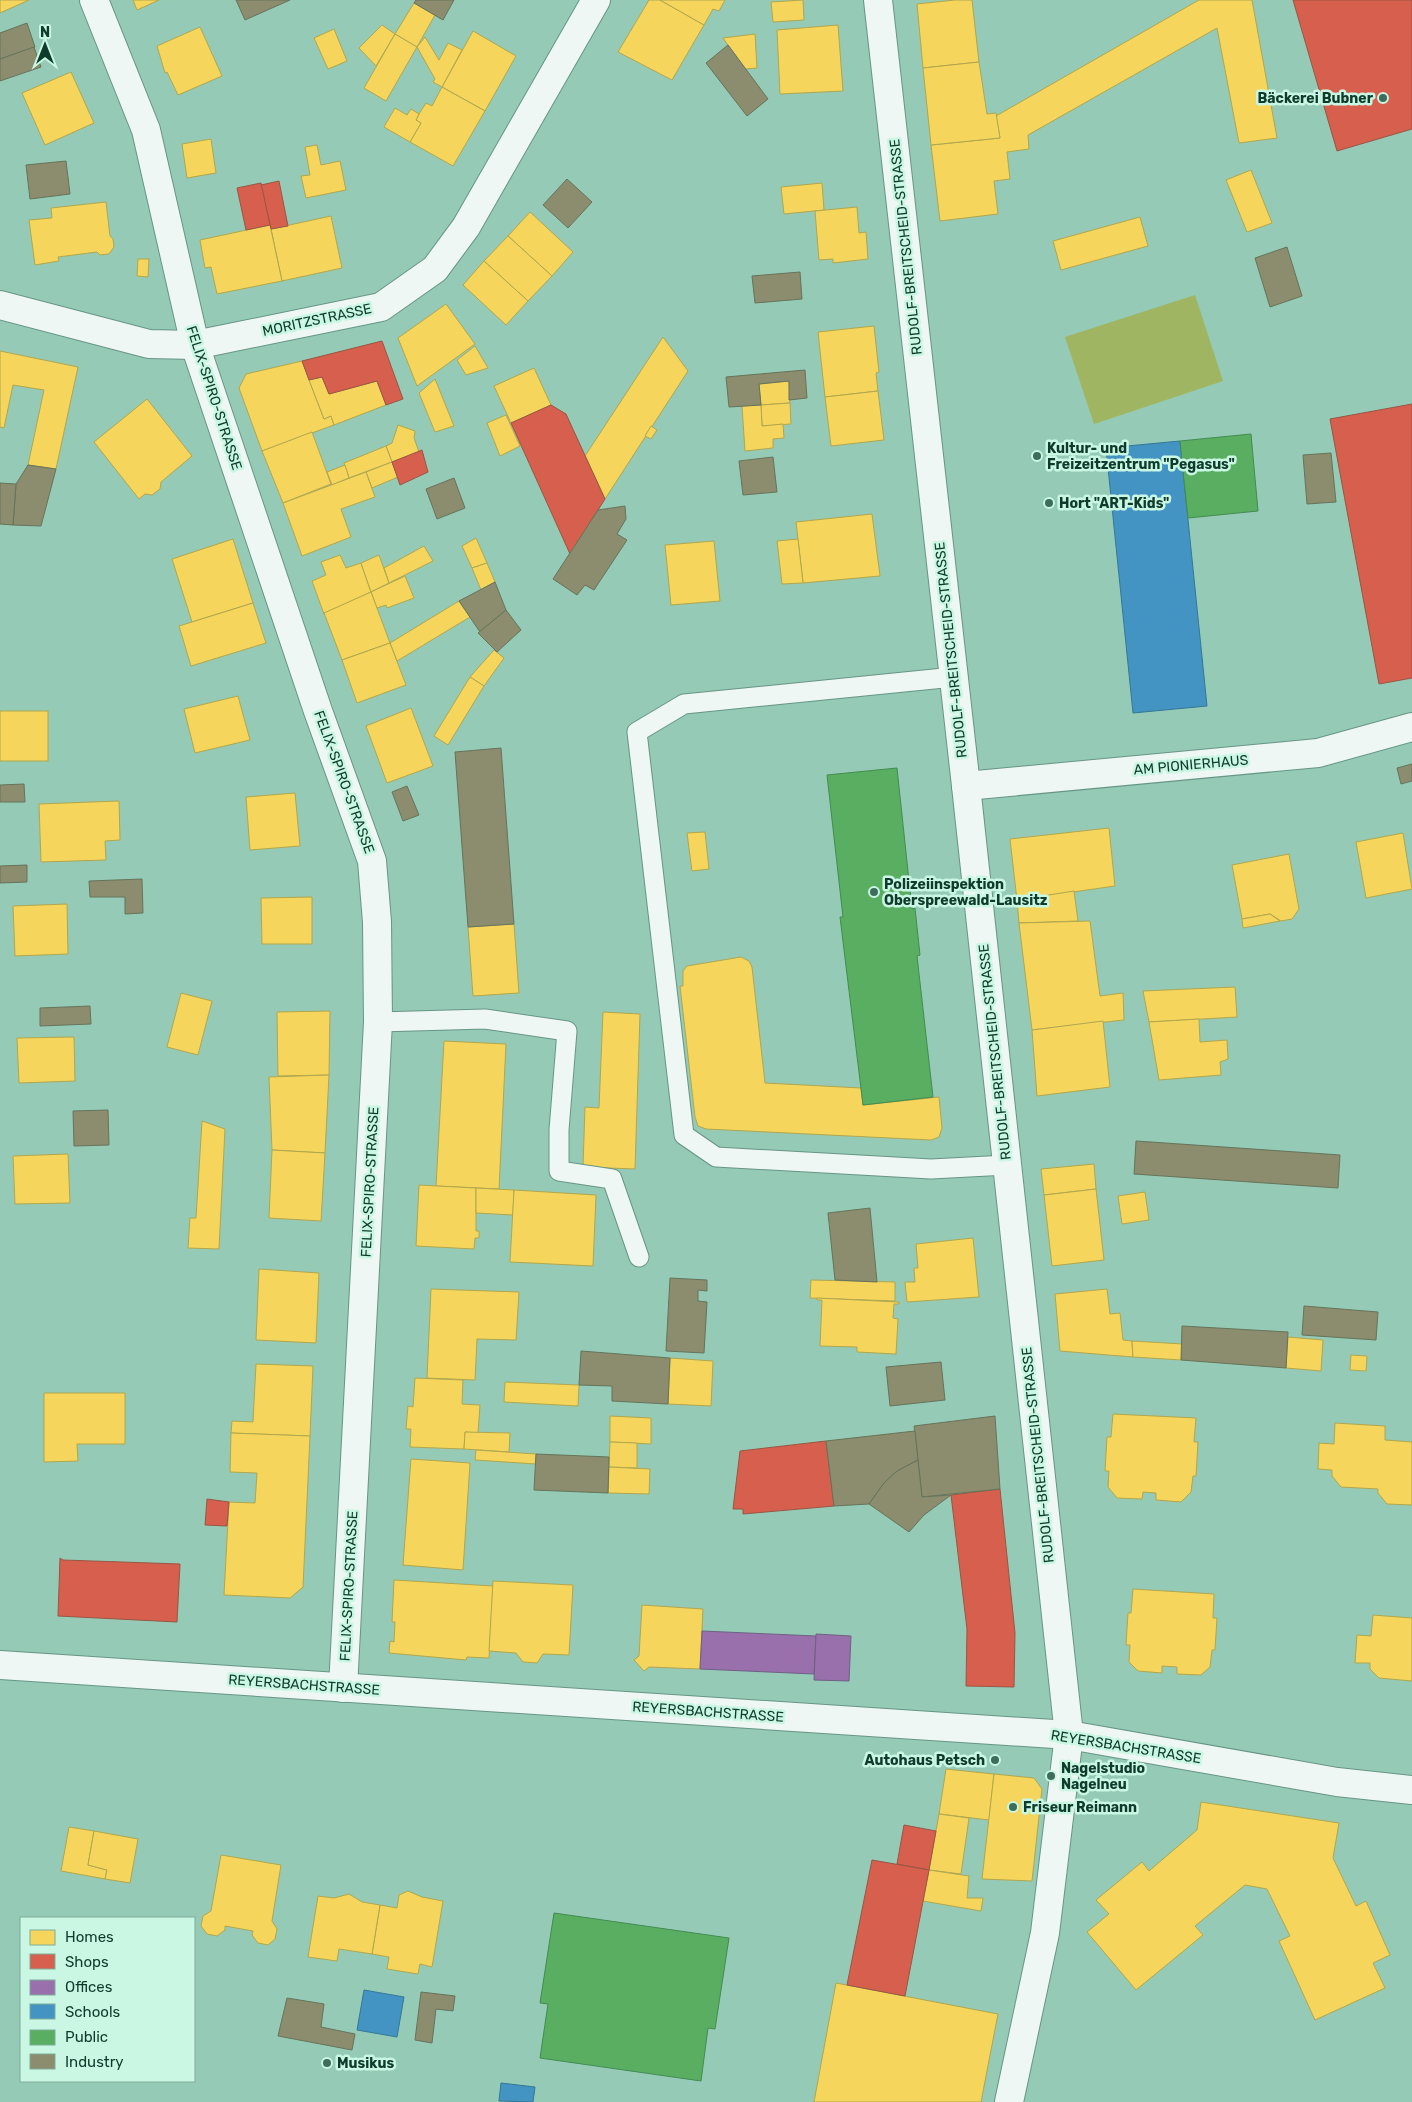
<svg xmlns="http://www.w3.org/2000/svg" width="1412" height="2102" font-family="Rubik,sans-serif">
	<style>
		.green { fill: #9fb561 }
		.homes { fill: #f6d55c; stroke: #b0a74e }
		.shops { fill: #d6604d; stroke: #9a5543 }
		.offices { fill: #9970ab; stroke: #6f6085 }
		.schools { fill: #4393c3; stroke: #337996 }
		.public { fill: #5aae61; stroke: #438c51 }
		.industry { fill: #8c8c6e; stroke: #66745a }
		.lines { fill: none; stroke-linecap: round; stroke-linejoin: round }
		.lane-casing { stroke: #679586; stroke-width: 21 }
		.street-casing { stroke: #679586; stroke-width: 30 }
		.lane { stroke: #eff7f4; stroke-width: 19 }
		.street { stroke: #eff7f4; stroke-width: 28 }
		.poi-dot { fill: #3d6d5c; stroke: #c9f7e3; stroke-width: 2 }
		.labels { text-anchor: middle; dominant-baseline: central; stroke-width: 5; stroke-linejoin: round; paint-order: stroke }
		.poi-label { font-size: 14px; font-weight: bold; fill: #0e3b2c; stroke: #c9f7e3; text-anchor: start }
		.street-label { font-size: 14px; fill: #0e3b2c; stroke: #c9f7e3 }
	</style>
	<rect width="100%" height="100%" fill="#94cab6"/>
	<polygon class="green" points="1195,295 1223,381 1094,424 1065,337"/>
	<g class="homes">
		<polygon points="0,0 29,0 0,13"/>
		<polygon points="133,0 159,0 137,10"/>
		<polygon points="649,0 660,0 704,25 672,80 618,52"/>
		<polygon points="660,0 725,0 719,11 713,9 704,25"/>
		<polygon points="803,0 804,20 773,22 771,2"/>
		<polygon points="955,0 972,0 979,62 923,68 917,4"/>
		<polygon points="1199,0 1252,0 1277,138 1239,143 1217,28 1028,135 1029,149 1007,152 1010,179 994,181 998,214 940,221 931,145 1000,138 996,116"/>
		<polygon points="414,3 435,15 417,47 395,34"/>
		<polygon points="382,25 395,34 376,66 359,48"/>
		<polygon points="838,25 843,91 780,94 777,30"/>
		<polygon points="200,27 222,76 178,95 167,72 165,73 157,46"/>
		<polygon points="334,29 347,61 328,69 314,38"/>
		<polygon points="473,31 516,56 485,111 442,87"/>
		<polygon points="395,34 417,47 386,101 364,88"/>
		<polygon points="755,34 757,68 745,69 723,38"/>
		<polygon points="425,37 439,60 448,43 462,50 442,87 433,82 435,79 417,47"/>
		<polygon points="979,62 987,114 996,113 1000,138 931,145 923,68"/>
		<polygon points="71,72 94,123 45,145 22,93"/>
		<polygon points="442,87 485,111 453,166 410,142 421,123 416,120 419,114 426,103 432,106"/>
		<polygon points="395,108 407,115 411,109 419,114 416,120 421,123 410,142 384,127"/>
		<polygon points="211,139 216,173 187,178 182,144"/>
		<polygon points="317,145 321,165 340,161 346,190 306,198 301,176 310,175 305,147"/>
		<polygon points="1251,170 1272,223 1247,232 1226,180"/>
		<polygon points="822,183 824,210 784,214 781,187"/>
		<polygon points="106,202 110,236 113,239 114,247 109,254 100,255 97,252 58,257 59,261 35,265 29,220 52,218 51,208"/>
		<polygon points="857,207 859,233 866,232 868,259 833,263 833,259 819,260 815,211"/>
		<polygon points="530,212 573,252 552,276 508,236"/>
		<polygon points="331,216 342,268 282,281 271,229"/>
		<polygon points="1140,217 1148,246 1061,270 1053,241"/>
		<polygon points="270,225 282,281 217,294 211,267 205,268 200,240"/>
		<polygon points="508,236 552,276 528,301 484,261"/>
		<polygon points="138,259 149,259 148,277 137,276"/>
		<polygon points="484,261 528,301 506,325 463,285"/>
		<polygon points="446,304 475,344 417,386 398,338"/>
		<polygon points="874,326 879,372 876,373 878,391 825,397 818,332"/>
		<polygon points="663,337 688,371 605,499 585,456"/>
		<polygon points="475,346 488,368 466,375 457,360"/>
		<polygon points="0,351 78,367 56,469 28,465 44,390 13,385 4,428 0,427"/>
		<polygon points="302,361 324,419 331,416 334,425 262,451 239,388 246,374"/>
		<polygon points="534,368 551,405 511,423 494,386"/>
		<polygon points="322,377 329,394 377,381 386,405 334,425 331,416 324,419 309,380"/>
		<polygon points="435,379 454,426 435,432 419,393"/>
		<polygon points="789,381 790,403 761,405 759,384"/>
		<polygon points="878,391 884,440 831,446 825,397"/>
		<polygon points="147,399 192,456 161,482 160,489 152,495 145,494 139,499 94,442"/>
		<polygon points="790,403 791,424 762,426 761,405"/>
		<polygon points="761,405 762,426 783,424 784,438 773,439 773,448 745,451 742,406"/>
		<polygon points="506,415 520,446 500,456 487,423"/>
		<polygon points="398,425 415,431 414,438 419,452 392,462 386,446 392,443"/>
		<polygon points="651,426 657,430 651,439 645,436"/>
		<polygon points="312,432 331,484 283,503 262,451"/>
		<polygon points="386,446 392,462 349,478 344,463"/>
		<polygon points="392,462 398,477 372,488 366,472"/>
		<polygon points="345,465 349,478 332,485 327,472"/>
		<polygon points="366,472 375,497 341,509 351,537 302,556 283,503"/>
		<polygon points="872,514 880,576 803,583 796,522"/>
		<polygon points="476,538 487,563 472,568 462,546"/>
		<polygon points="233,539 253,603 192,622 172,559"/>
		<polygon points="798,539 803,583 782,584 777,541"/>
		<polygon points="714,541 720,601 671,605 665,545"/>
		<polygon points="424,546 433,561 389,583 384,568"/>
		<polygon points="340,555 346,568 361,563 371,592 324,614 312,581 326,575 321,562"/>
		<polygon points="379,555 389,583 371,592 361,563"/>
		<polygon points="487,563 495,582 481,590 472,568"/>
		<polygon points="405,576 414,598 387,608 386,605 377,608 371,592"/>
		<polygon points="371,592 390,643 342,660 324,613"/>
		<polygon points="459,601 470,617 397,661 390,643"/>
		<polygon points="253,603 266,643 191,666 179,626"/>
		<polygon points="390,643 406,685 357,703 342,660"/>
		<polygon points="494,650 504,658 484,686 470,677"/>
		<polygon points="470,677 484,686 448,745 434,736"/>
		<polygon points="238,696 250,740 195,753 184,709"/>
		<polygon points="411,708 433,766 387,783 366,726"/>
		<rect x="0" y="711" width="48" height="50"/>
		<polygon points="295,793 300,846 250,850 246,797"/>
		<polygon points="119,801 120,840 105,841 106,860 41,862 39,804"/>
		<polygon points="1109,828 1115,886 1017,900 1010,839"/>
		<polygon points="705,832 709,869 692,871 687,833"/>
		<polygon points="1403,833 1412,889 1366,898 1356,842"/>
		<polygon points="1289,854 1299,909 1292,919 1281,921 1270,914 1242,919 1232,865"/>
		<polygon points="1074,891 1078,921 1019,923 1017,900"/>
		<polygon points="312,897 312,944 262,944 261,898"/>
		<polygon points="67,904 68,954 15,956 13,906"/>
		<polygon points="1270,914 1280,921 1243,928 1242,919"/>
		<polygon points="1090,921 1100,996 1123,993 1124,1020 1032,1030 1019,923"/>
		<polygon points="514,924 519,993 473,996 468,927"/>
		<polygon points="741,957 749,961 752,967 765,1083 861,1088 863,1105 939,1097 942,1128 939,1137 931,1140 706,1129 698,1126 695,1117 680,986 683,986 683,971 687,966"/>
		<polygon points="1235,987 1237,1017 1149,1022 1143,991"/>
		<polygon points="181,993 212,1001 198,1055 167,1047"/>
		<polygon points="330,1011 329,1075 278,1076 277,1012"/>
		<polygon points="603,1012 640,1014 635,1169 583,1167 585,1107 599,1108"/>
		<polygon points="1199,1019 1200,1042 1227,1040 1228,1059 1220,1062 1221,1075 1159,1080 1149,1022"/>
		<polygon points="1103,1021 1110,1087 1037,1096 1032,1030"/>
		<polygon points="74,1037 75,1081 19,1083 17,1038"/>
		<polygon points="444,1041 506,1044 499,1189 436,1186"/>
		<polygon points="329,1075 325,1153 272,1150 269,1077"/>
		<polygon points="202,1121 225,1129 219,1249 188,1248 190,1218 196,1218"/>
		<polygon points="272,1150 325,1153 321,1221 269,1218"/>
		<polygon points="68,1154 70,1203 15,1204 13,1156"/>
		<polygon points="1094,1164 1096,1189 1044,1195 1041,1169"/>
		<polygon points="419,1185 476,1188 476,1231 479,1231 479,1238 475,1238 474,1249 416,1246"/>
		<polygon points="476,1188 514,1190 513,1215 476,1213"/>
		<polygon points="1096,1189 1104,1260 1052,1266 1044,1195"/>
		<polygon points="514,1190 596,1195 593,1266 510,1262"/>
		<polygon points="1145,1192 1149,1220 1122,1224 1118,1196"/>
		<polygon points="973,1238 979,1297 907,1302 905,1282 915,1282 914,1268 918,1268 916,1244"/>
		<polygon points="259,1269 319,1273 316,1343 256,1340"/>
		<polygon points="811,1280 895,1282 895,1301 810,1298"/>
		<polygon points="431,1289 519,1292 516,1340 477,1339 475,1380 427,1378"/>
		<polygon points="1107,1289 1110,1314 1120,1313 1123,1340 1132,1341 1133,1357 1060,1351 1055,1294"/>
		<polygon points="817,1298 899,1302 899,1304 894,1304 893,1318 898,1319 896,1354 857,1352 857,1347 820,1346 822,1300 817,1300"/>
		<polygon points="1288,1337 1323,1340 1321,1371 1286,1368"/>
		<polygon points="1132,1341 1183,1344 1181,1360 1133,1357"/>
		<polygon points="1351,1355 1367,1356 1366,1371 1350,1370"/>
		<polygon points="670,1358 713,1361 711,1406 668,1404"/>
		<polygon points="256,1364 313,1366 310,1436 231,1433 232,1421 253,1422"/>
		<polygon points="415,1378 463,1380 462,1404 480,1405 478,1433 465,1432 464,1449 410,1447 411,1429 406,1429 408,1406 413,1407"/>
		<polygon points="505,1382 579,1385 578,1406 504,1402"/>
		<polygon points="44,1393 125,1393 125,1444 77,1444 78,1461 44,1462"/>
		<polygon points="1113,1414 1196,1418 1194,1442 1198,1442 1196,1476 1193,1476 1191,1492 1181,1502 1156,1500 1156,1493 1143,1492 1142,1499 1117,1498 1108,1487 1109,1471 1105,1471 1107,1437 1111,1437"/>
		<polygon points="610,1416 651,1418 651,1444 610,1442"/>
		<polygon points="1335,1423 1385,1426 1385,1440 1412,1442 1412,1505 1387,1504 1378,1493 1378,1489 1341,1487 1332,1476 1332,1470 1318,1469 1319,1443 1334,1444"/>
		<polygon points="465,1432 510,1433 509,1452 464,1449"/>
		<polygon points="231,1433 310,1436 303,1587 290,1598 224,1595 229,1502 255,1503 257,1473 230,1472"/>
		<polygon points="610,1442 637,1443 637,1468 609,1467"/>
		<polygon points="476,1450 536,1454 536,1464 475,1460"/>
		<polygon points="411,1459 470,1463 463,1570 403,1565"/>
		<polygon points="609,1467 650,1469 649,1494 608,1493"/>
		<polygon points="394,1580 493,1586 489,1658 467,1657 466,1660 389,1653 390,1641 394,1642 395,1622 392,1622"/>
		<polygon points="493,1581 573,1585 569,1655 543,1654 537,1663 523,1662 516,1653 489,1651"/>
		<polygon points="1133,1589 1214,1594 1213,1618 1217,1618 1215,1650 1212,1650 1210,1667 1201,1675 1177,1674 1177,1667 1162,1666 1162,1673 1138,1671 1129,1662 1130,1645 1126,1645 1128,1613 1131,1613"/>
		<polygon points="642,1605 703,1609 700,1669 649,1667 644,1671 634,1660 639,1656"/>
		<polygon points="1373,1615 1412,1618 1412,1681 1379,1678 1370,1669 1370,1663 1355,1663 1357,1635 1371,1636"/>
		<polygon points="946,1769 994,1774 989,1820 939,1814"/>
		<polygon points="994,1774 1034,1778 1042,1789 1032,1881 982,1879"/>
		<polygon points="1201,1802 1339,1823 1333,1858 1356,1906 1366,1901 1390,1955 1373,1963 1385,1988 1315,2020 1279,1941 1290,1936 1267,1889 1245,1885 1195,1926 1203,1935 1136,1990 1087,1932 1109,1914 1096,1900 1142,1862 1149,1871 1197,1830"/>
		<polygon points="939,1814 969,1818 961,1874 929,1870"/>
		<polygon points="69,1827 94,1831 88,1865 107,1870 105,1879 61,1871"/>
		<polygon points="94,1831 138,1839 130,1883 105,1879 107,1870 88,1865"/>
		<polygon points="221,1855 281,1865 272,1921 277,1929 275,1939 268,1945 258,1943 252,1935 253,1931 225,1926 225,1930 217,1936 207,1934 201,1926 203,1916 211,1911"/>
		<polygon points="929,1870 969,1876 967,1898 983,1898 981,1911 923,1901"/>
		<polygon points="408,1891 422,1897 443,1901 432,1967 420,1964 418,1974 387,1969 389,1957 372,1954 380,1905 397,1908 399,1895"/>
		<polygon points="349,1894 362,1902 380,1905 372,1954 339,1949 337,1961 308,1957 318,1896 334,1898"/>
		<polygon points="836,1983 998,2014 981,2102 814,2102"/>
	</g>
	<g class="shops">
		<polygon points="1293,0 1412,0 1412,129 1337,151"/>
		<polygon points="279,181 288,226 271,229 261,185"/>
		<polygon points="261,183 270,225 246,230 237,188"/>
		<polygon points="382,341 403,399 386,405 377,381 329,394 322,377 309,380 302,361"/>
		<polygon points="1412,404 1412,678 1379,684 1330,419"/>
		<polygon points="551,405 566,414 605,499 570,554 511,423"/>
		<polygon points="422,450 428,472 400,485 392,462"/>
		<polygon points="826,1441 834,1506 743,1514 743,1509 733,1509 740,1451"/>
		<polygon points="1000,1489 1015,1633 1014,1687 966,1686 967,1629 951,1495"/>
		<polygon points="207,1499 229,1502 227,1526 205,1525"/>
		<polygon points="60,1558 63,1560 180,1564 177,1622 58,1616"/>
		<polygon points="904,1825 936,1831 929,1870 897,1864"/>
		<polygon points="872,1860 929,1870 905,1996 847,1985"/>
	</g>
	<g class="offices">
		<polygon points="702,1631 816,1636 814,1674 700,1669"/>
		<polygon points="816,1634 851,1636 849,1681 814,1680"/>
	</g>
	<g class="schools">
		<polygon points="1180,441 1207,706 1133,713 1106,448"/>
		<polygon points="364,1990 404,1997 397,2037 357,2030"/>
		<polygon points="501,2083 535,2087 533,2102 499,2101"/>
	</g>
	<g class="public">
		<polygon points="1251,434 1258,511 1188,518 1180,441"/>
		<polygon points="897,768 912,909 915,908 920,955 917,956 933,1097 863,1105 840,917 843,917 827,775"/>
		<polygon points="554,1913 729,1938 715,2029 708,2028 701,2081 540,2058 548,2004 540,2003"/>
	</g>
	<g class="industry">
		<polygon points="236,0 290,0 245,20"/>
		<polygon points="416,0 454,0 443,20 414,3"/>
		<polygon points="27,23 35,47 0,59 0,33"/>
		<polygon points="728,45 768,99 747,116 706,63"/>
		<polygon points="34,47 41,67 0,81 0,59"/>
		<polygon points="66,161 70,194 30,199 26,165"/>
		<polygon points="567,179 592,202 568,228 543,205"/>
		<polygon points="1287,247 1302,296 1270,307 1255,258"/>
		<polygon points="800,272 802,299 755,303 752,276"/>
		<polygon points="805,370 807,398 789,400 789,381 759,384 761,405 729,407 726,377"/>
		<polygon points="1331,453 1336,502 1307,504 1303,455"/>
		<polygon points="773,457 777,492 743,495 739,461"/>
		<polygon points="28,465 56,469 41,526 13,525 16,484"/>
		<polygon points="454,478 465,508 437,519 426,489"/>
		<polygon points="0,483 16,484 13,525 0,524"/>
		<polygon points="625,506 626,519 617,534 627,540 594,590 585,585 577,595 553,579 598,510"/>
		<polygon points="495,582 506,610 480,632 459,601"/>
		<polygon points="506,610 521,630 497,652 478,633"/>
		<polygon points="501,748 514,924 468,927 455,752"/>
		<polygon points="1412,764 1412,781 1401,784 1397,768"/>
		<polygon points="24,784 25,802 0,802 0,785"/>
		<polygon points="407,786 419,815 403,821 392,792"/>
		<polygon points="27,865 27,882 0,883 0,866"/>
		<polygon points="142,879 143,913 125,914 125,897 90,897 89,881"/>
		<polygon points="90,1006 91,1024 40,1026 40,1008"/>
		<polygon points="108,1110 109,1145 74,1146 73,1111"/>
		<polygon points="1136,1141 1340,1155 1338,1188 1134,1174"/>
		<polygon points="870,1208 877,1282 835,1280 828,1213"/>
		<polygon points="670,1278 707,1280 707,1291 698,1290 698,1301 707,1302 704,1353 666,1351"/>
		<polygon points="1304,1306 1378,1312 1376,1340 1302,1335"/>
		<polygon points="1182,1326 1288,1332 1286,1368 1181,1360"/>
		<polygon points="581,1351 670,1358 668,1404 612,1401 612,1386 579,1385"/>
		<polygon points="941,1362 945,1400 890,1406 886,1367"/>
		<polygon points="995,1416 1000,1489 922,1497 914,1426"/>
		<polygon points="915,1431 918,1460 897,1471 884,1483 869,1504 834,1506 826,1441"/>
		<polygon points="536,1454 609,1457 608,1493 534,1490"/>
		<polygon points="918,1460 922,1497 951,1495 924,1515 909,1532 869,1504 884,1483 897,1471"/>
		<polygon points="421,1992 455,1996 453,2011 436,2009 432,2043 415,2040"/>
		<polygon points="287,1998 324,2004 321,2027 355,2034 352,2050 278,2036"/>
	</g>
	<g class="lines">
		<defs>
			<g id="lane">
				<polyline points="954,677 684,704 637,732 684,1135 716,1157 931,1169 1007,1165"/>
				<polyline points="378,1022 485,1019 567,1031 559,1130 559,1171 612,1179 639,1257"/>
			</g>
			<g id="street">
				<polyline points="94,0 146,130 195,345 318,711 372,861 377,922 378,1022 343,1688"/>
				<polyline points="878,0 966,786 1069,1735 1045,1933 1009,2102"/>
				<polyline points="0,305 149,344 195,345 381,307 435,269 466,227 596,0"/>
				<polyline points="966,786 1318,753 1412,727"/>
				<polyline points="0,1665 1069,1735 1337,1782 1412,1790"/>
			</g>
		</defs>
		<use href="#lane" class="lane-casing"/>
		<use href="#street" class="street-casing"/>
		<use href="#lane" class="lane"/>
		<use href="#street" class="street"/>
	</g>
	<g class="poi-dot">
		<circle cx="1383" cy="98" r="5"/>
		<circle cx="1037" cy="456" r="5"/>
		<circle cx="1049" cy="503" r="5"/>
		<circle cx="874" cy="892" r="5"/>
		<circle cx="995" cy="1760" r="5"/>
		<circle cx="1051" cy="1776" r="5"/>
		<circle cx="1013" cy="1807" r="5"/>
		<circle cx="327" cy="2063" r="5"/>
	</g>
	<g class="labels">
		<g class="poi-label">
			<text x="1373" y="98" text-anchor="end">Bäckerei Bubner</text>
			<text x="1047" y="448">Kultur- und<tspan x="1047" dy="16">Freizeitzentrum "Pegasus"</tspan></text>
			<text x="1059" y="503">Hort "ART-Kids"</text>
			<text x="884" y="884">Polizeiinspektion<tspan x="884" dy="16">Oberspreewald-Lausitz</tspan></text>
			<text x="985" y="1760" text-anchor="end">Autohaus Petsch</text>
			<text x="1061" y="1768">Nagelstudio<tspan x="1061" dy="16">Nagelneu</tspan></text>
			<text x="1023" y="1807">Friseur Reimann</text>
			<text x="337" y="2063">Musikus</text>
		</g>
		<g class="street-label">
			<text transform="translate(906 247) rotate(-96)">RUDOLF-BREITSCHEID-STRASSE</text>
			<text transform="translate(317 320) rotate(-12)">MORITZSTRASSE</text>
			<text transform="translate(214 398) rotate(72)">FELIX-SPIRO-STRASSE</text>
			<text transform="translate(951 650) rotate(-96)">RUDOLF-BREITSCHEID-STRASSE</text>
			<text transform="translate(1191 765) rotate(-5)">AM PIONIERHAUS</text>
			<text transform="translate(344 782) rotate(70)">FELIX-SPIRO-STRASSE</text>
			<text transform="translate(995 1052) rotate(-96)">RUDOLF-BREITSCHEID-STRASSE</text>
			<text transform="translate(370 1182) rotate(-87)">FELIX-SPIRO-STRASSE</text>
			<text transform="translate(1038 1455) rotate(-96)">RUDOLF-BREITSCHEID-STRASSE</text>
			<text transform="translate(349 1586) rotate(-87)">FELIX-SPIRO-STRASSE</text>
			<text transform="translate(304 1685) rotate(4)">REYERSBACHSTRASSE</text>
			<text transform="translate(708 1712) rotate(4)">REYERSBACHSTRASSE</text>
			<text transform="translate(1126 1747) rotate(9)">REYERSBACHSTRASSE</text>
		</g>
	</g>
	<rect x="20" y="1917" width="175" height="165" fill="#c9f7e3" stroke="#7eac9a"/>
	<rect x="30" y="1930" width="25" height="15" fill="#f6d55c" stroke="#7eac9a"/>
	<text x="65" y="1942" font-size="15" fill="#0e3b2c">Homes</text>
	<rect x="30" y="1954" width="25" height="15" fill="#d6604d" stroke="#7eac9a"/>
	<text x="65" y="1967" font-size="15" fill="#0e3b2c">Shops</text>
	<rect x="30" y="1980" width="25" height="15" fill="#9970ab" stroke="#7eac9a"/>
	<text x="65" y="1992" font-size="15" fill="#0e3b2c">Offices</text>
	<rect x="30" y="2004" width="25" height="15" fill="#4393c3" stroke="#7eac9a"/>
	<text x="65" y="2017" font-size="15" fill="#0e3b2c">Schools</text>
	<rect x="30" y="2030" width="25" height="15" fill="#5aae61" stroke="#7eac9a"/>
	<text x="65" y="2042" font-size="15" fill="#0e3b2c">Public</text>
	<rect x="30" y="2054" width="25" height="15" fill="#8c8c6e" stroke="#7eac9a"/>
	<text x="65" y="2067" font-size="15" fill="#0e3b2c">Industry</text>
	<g transform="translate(45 45)" stroke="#c9f7e3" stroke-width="4" paint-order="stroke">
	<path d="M0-4L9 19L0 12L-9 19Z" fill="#0e3b2c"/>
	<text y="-8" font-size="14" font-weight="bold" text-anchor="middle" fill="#0e3b2c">N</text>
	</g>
</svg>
